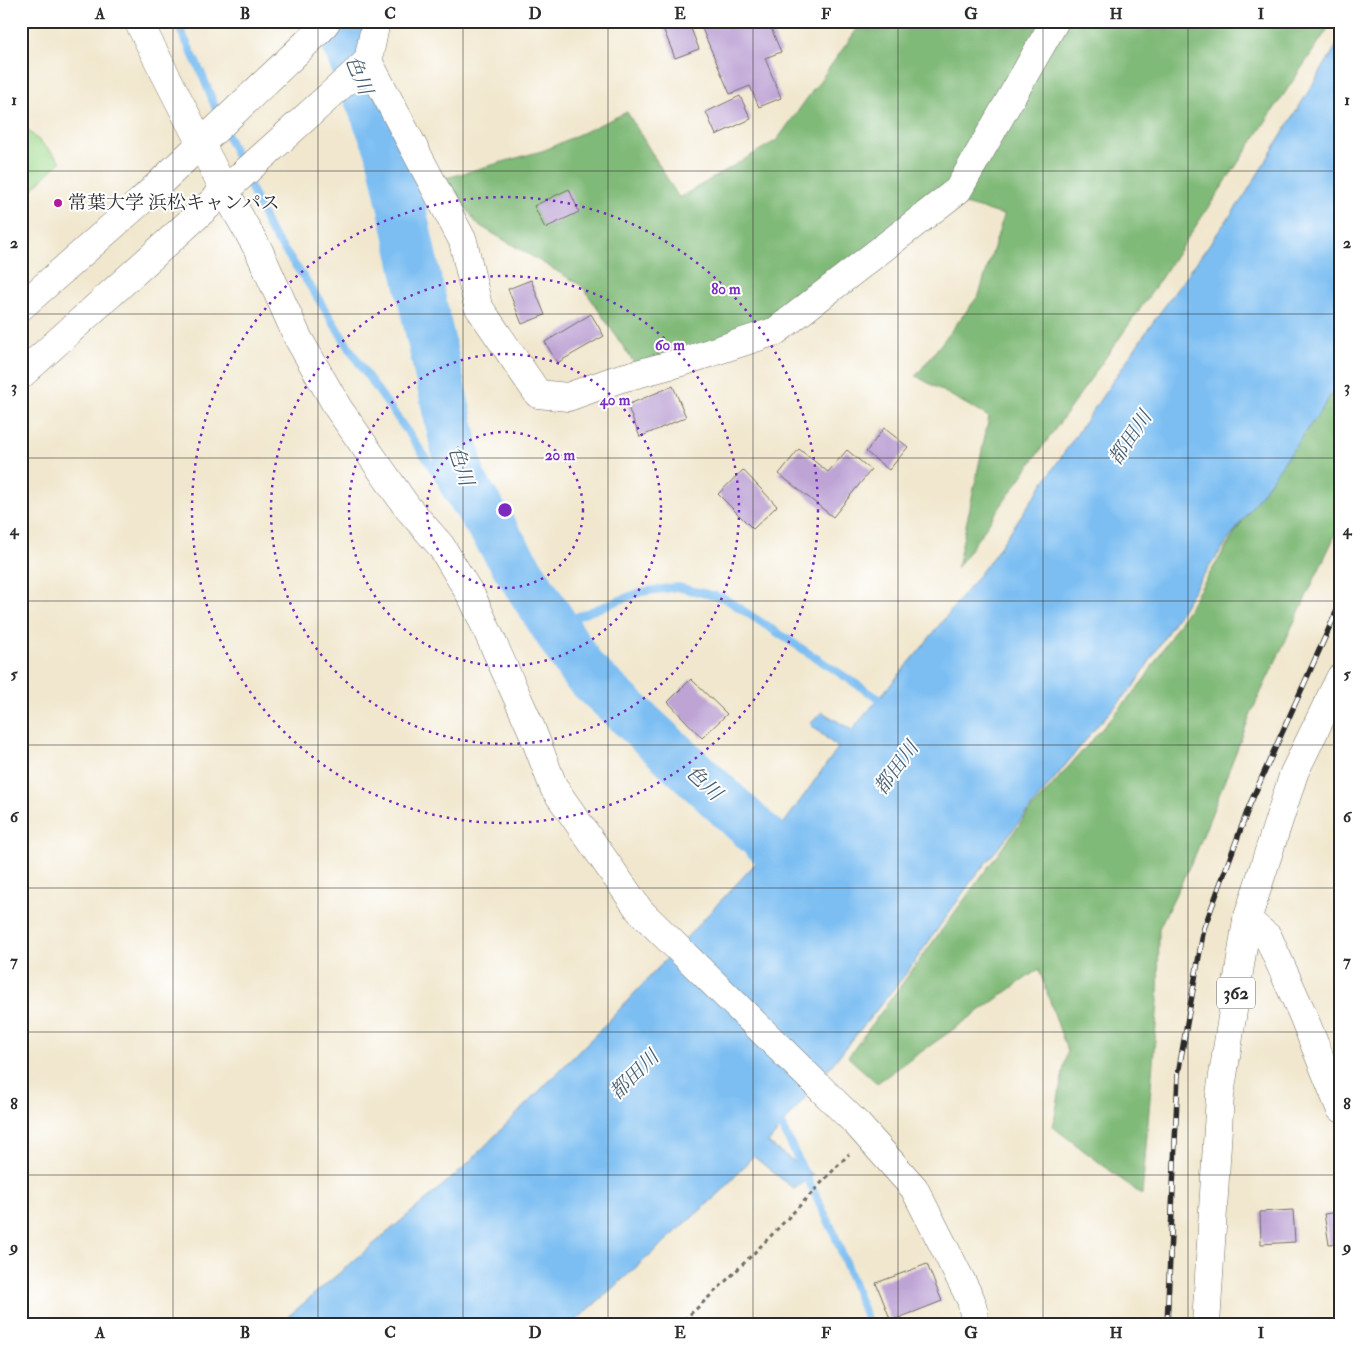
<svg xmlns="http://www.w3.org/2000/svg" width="1361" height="1346" font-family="'IM FELL Double Pica','Noto Serif JP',serif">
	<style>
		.green { fill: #a0da8d; stroke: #66825c }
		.forest { fill: #80ba78; stroke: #567252 }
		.water { fill: #7cbef2; stroke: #54748e }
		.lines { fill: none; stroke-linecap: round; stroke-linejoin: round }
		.stream { stroke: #7cbef2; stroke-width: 8 }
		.river { stroke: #7cbef2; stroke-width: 48 }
		.building { fill: #bea4d5 }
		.minor-casing { stroke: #706d64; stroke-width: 29 }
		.highway-casing { stroke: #706d64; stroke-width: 29 }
		.path { stroke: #706d64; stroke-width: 3; stroke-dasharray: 4 4; stroke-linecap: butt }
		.minor { stroke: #fff; stroke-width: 28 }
		.highway { stroke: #fff; stroke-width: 28 }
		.rail-casing { stroke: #2b2b2b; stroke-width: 5.5 }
		.rail { stroke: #fff; stroke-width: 4; stroke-dasharray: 11; stroke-linecap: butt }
		.grid { fill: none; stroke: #2b2b2b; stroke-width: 1; stroke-opacity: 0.55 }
		.ring { fill: none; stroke: #7b2cbf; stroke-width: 2.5; stroke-dasharray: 2.5 5 }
		.poi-dot { fill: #b5179e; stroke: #fff; stroke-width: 2 }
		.labels { text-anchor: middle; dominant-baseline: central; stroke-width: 4; stroke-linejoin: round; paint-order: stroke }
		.shield { fill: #fff; stroke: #6b6b6b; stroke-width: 1 }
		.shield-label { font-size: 18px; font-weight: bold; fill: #2b2b2b }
		.poi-label { font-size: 19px; fill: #2b2b2b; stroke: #fff; text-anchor: start }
		.water-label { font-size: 20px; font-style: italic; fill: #475e71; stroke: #fff }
		.centre { fill: #7b2cbf; stroke: #fff; stroke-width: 2.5 }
		.ring-label { font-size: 15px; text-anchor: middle; font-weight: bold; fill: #7b2cbf; stroke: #fff; stroke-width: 4; stroke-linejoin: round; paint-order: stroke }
		.neatline { fill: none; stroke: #2b2b2b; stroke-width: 2 }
		.grid-label { font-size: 16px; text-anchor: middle; font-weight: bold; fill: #2b2b2b }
	</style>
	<rect width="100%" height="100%" fill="#fff"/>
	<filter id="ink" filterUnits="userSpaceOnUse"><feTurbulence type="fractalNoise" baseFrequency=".02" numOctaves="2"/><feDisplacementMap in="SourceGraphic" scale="10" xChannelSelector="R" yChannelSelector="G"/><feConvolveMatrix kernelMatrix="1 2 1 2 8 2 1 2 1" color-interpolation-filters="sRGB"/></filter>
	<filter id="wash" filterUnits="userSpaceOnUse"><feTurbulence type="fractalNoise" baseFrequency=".0096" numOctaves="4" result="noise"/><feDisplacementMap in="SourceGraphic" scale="20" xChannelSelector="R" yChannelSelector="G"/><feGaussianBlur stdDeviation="1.12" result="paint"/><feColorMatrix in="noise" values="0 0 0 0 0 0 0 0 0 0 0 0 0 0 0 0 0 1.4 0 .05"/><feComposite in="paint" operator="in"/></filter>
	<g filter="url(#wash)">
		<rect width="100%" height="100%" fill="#f1e7ce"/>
		<polygon class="green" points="21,124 61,161 21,200"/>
		<g class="forest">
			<polygon points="863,21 1333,21 1147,299 957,568 989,417 916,376 979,295 1004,215 946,199 765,335 641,373 582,286 477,224 446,178 545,150 627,112 679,198 777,140"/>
			<polygon points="1340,374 1340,525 1253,709 1196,853 1159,928 1158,1002 1142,1195 1053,1127 1067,1051 1039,969 877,1083 848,1057 1028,813 1142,683 1259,494"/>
		</g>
		<polygon class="water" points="1340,40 1340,380 1324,406 1202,577 1134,686 1098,725 973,879 905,975 768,1143 813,1175 794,1189 753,1156 722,1191 571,1325 278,1325 461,1170 603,1027 754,865 838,748 810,724 822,712 852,730 919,651 993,557 1151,325 1245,195"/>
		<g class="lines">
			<g class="stream">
				<polyline points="176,21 201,72 220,119"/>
				<polyline points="225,130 269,229 310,286 364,371 422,452 526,614 550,627 641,592 677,587 724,598 887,704"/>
				<polyline points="777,1116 834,1233 869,1325"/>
			</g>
			<polyline class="river" points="337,21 389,150 462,481 583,671 813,884"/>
		</g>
		<g id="blocks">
			<g class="building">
				<polygon points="667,21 688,21 699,49 675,58 661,23"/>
				<polygon points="707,21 768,21 781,52 765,58 781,98 759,107 750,86 730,94 700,24"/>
				<polygon points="740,96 751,119 716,135 706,112"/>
				<polygon points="569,189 579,212 545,228 534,206"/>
				<polygon points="531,280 545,315 522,324 508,289"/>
				<polygon points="591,314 604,336 557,363 545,342"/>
				<polygon points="673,386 686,417 640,437 627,405"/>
				<polygon points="884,428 908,447 889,470 866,452"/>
				<polygon points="799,449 828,472 847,450 871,470 833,517 779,474"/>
				<polygon points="743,470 777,506 753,529 718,494"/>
				<polygon points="691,679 727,714 702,738 668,702"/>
				<polygon points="1293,1210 1295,1242 1261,1244 1260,1212"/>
				<polygon points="1340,1212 1340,1243 1329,1244 1324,1214"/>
				<polygon points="927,1264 942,1301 891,1321 876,1283"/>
			</g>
		</g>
	</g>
	<g filter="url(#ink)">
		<use href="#blocks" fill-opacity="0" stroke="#706d64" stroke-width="1"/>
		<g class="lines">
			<defs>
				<g id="minor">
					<polyline points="138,21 225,191 259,251 298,338 338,408 407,507 441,546 473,599 531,728 554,788 640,911 857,1124 914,1188 971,1300 976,1325"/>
					<polyline points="368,61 463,241 478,306 538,394 568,397 618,379 685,361 776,331 958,190 1055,21"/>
					<polyline points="21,307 141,201 320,30 327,21"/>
					<polyline points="21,375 368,61 376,21"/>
					<polyline points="1247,920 1268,937 1302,1013 1340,1108"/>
				</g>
				<polyline id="highway" points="1206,1325 1220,1095 1247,920 1294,773 1340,678"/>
			</defs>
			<use href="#minor" class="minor-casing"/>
			<use href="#highway" class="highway-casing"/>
			<path class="path" d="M678 1325C739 1272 793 1212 849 1154"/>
			<use href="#minor" class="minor"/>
			<use href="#highway" class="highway"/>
			<defs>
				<polyline id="rail" points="1167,1325 1178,1074 1204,928 1250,804 1340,604"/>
			</defs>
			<use href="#rail" class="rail-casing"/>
			<use href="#rail" class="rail"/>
		</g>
	</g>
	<path class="grid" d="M173 21V1325M318 21V1325M463 21V1325M608 21V1325M753 21V1325M898 21V1325M1043 21V1325M1188 21V1325M21 171H1340M21 314H1340M21 458H1340M21 601H1340M21 745H1340M21 888H1340M21 1032H1340M21 1175H1340"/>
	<g class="ring">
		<circle cx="505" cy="510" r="78"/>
		<circle cx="505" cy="510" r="156"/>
		<circle cx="505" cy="510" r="234"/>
		<circle cx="505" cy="510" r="313"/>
	</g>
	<circle class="poi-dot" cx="58" cy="203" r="5"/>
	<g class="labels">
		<rect class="shield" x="1217" y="977.5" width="38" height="31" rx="4"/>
		<g class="shield-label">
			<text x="1236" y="993">362</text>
		</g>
		<g class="poi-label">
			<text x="68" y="203">常葉大学 浜松キャンパス</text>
		</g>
		<g class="water-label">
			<text transform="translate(359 75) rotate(68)">色川</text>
			<text transform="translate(1130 438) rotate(-56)">都田川</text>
			<text transform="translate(461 466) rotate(72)">色川</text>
			<text transform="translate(896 768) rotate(-54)">都田川</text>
			<text transform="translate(704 783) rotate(43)">色川</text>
			<text transform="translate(634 1075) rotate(-45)">都田川</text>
		</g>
	</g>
	<circle cx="505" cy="510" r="8" class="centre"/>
	<g class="ring-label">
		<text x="726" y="294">80 m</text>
		<text x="670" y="350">60 m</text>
		<text x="615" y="405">40 m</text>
		<text x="560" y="460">20 m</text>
	</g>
	<rect width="1361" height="1346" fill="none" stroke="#fff" stroke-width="55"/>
	<rect x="28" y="28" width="1306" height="1290" class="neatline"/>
	<g class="grid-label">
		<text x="100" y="19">A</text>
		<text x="245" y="19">B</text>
		<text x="390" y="19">C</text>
		<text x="535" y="19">D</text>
		<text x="680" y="19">E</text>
		<text x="826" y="19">F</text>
		<text x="971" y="19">G</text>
		<text x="1116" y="19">H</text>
		<text x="1261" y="19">I</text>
		<text x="14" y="105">1</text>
		<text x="1347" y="105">1</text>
		<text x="14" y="248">2</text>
		<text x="1347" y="248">2</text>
		<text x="14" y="392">3</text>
		<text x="1347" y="392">3</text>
		<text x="14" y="535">4</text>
		<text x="1347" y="535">4</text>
		<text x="14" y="679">5</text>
		<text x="1347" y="679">5</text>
		<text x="14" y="822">6</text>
		<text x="1347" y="822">6</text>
		<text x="14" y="966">7</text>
		<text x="1347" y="966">7</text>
		<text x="14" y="1109">8</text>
		<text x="1347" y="1109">8</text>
		<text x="14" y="1252">9</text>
		<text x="1347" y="1252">9</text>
		<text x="100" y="1338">A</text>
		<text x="245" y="1338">B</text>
		<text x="390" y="1338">C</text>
		<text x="535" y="1338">D</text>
		<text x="680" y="1338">E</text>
		<text x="826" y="1338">F</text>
		<text x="971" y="1338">G</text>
		<text x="1116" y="1338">H</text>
		<text x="1261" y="1338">I</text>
	</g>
</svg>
